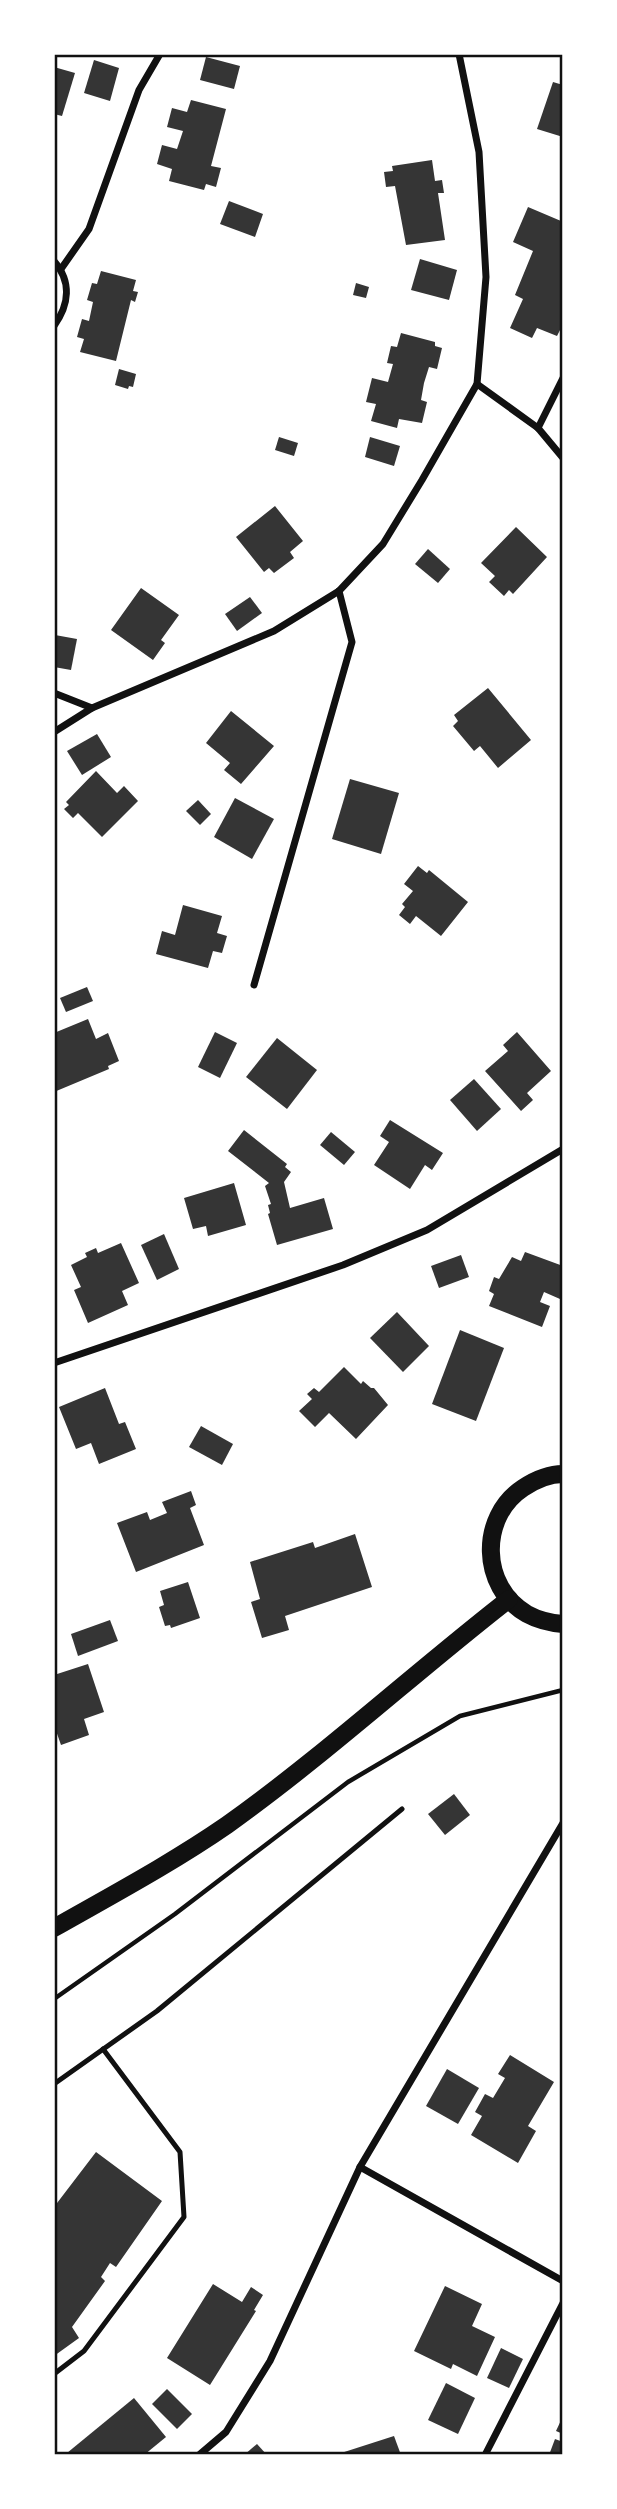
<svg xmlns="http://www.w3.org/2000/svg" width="617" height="2509" font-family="Mulish,sans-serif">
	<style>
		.building { fill: #353535 }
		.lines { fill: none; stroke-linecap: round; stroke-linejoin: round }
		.path { stroke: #111; stroke-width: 4.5 }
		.service { stroke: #111; stroke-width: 5 }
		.minor { stroke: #111; stroke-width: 7 }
		.primary { stroke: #111; stroke-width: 18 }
		.neatline { fill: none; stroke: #111; stroke-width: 2.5 }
	</style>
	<rect width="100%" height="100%" fill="#fff"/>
	<g class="building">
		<polygon points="206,57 240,66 234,89 200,80"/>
		<polygon points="94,60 119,68 110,101 84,93"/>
		<polygon points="54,67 75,73 62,116 54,114"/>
		<polygon points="553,82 563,85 563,137 537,129"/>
		<polygon points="191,100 226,109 211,166 221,168 216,187 206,184 204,190 169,181 172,169 157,164 162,145 177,149 183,131 167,127 172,108 187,112"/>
		<polygon points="432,160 435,181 442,180 444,193 438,193 445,240 406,245 395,186 386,187 384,172 393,171 392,166"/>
		<polygon points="229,201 263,214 255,237 220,224"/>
		<polygon points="528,207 561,221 563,216 563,324 557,336 537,328 532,338 510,328 523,299 515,295 533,251 513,242"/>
		<polygon points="420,259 457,270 449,300 411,290"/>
		<polygon points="101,271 136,280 133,291 138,292 135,302 131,300 116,361 80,352 84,339 77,337 82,319 89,321 93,302 87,300 92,283 97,284"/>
		<polygon points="356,283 369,287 366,298 353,295"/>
		<polygon points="401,333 435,342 435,346 442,348 437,369 429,367 424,383 421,400 427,402 422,423 399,419 397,428 371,421 376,404 366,402 372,378 388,382 393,364 387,363 391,346 397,347"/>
		<polygon points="119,369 136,374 133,387 129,386 128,389 115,385"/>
		<polygon points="279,437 298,443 294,456 275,450"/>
		<polygon points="370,437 400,446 394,466 365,457"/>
		<polygon points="275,506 303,541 290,552 294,558 274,573 269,568 264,572 236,537"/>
		<polygon points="516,527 547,557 513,594 509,590 504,596 489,582 495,576 481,563"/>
		<polygon points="428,549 450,569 438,583 415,564"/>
		<polygon points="141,588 179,615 161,640 165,643 153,660 111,630"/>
		<polygon points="250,597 262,613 237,631 225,614"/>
		<polygon points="55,635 77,639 71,670 54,667"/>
		<polygon points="488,688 531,740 498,768 480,746 474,751 453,726 458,721 454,715"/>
		<polygon points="231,711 274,746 241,784 224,770 230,763 206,743"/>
		<polygon points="97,734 111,757 82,775 67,751"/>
		<polygon points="96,771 117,793 124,786 138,801 102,837 78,813 73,818 64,809 69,805 66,802"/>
		<polygon points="350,779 399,793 381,854 332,839"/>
		<polygon points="235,798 274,819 252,859 214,837"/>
		<polygon points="198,800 211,814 200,825 186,811"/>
		<polygon points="418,866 427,873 429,870 468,902 441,936 416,916 410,924 399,915 405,907 402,904 413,891 404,884"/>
		<polygon points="183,905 222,916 217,933 227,936 222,953 213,951 208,968 156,954 162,931 175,935"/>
		<polygon points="87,987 93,1001 66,1012 60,998"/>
		<polygon points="88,1019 96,1039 108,1033 119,1061 108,1066 109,1069 54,1092 54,1033"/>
		<polygon points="215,1032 237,1043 220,1078 198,1067"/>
		<polygon points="517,1032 551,1071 527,1093 533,1100 521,1111 485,1071 508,1051 503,1045"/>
		<polygon points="277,1038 317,1070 287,1109 246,1077"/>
		<polygon points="474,1079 501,1109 477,1131 450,1100"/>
		<polygon points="390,1120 443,1153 432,1170 425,1165 410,1189 374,1165 389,1142 380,1136"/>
		<polygon points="244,1130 287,1164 285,1167 291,1172 284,1182 290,1208 324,1198 333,1229 277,1245 268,1214 270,1213 268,1205 271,1204 265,1186 269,1183 228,1151"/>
		<polygon points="331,1132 355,1152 344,1165 320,1145"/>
		<polygon points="234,1183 246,1225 208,1236 206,1226 193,1229 184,1198"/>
		<polygon points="164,1234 179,1269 157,1280 141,1245"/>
		<polygon points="121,1243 139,1283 122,1291 128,1305 88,1323 74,1290 81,1287 71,1265 87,1257 85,1253 96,1248 98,1253"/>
		<polygon points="525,1252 563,1266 563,1292 560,1299 544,1292 540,1302 550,1306 542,1327 489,1306 494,1294 489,1291 494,1277 499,1279 512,1257 521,1261"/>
		<polygon points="461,1255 469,1277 439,1288 431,1266"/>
		<polygon points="397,1312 429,1346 403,1372 370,1338"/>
		<polygon points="460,1330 504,1348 476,1421 432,1404"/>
		<polygon points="344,1367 361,1384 363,1381 371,1388 374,1388 388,1405 356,1439 329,1413 315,1427 299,1411 312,1399 307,1394 314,1388 319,1392"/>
		<polygon points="105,1388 119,1424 125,1422 136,1449 99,1464 91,1443 76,1449 59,1407"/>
		<polygon points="201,1426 233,1444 222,1465 189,1447"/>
		<polygon points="191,1491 196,1505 190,1508 204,1545 136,1572 117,1523 147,1512 150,1520 167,1513 162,1502"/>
		<polygon points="355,1534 372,1587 285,1616 289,1630 262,1638 251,1602 260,1599 250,1562 313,1542 315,1548"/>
		<polygon points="188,1582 200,1618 171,1628 170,1625 165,1626 159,1607 164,1605 160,1591"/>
		<polygon points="110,1620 118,1641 78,1656 71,1634"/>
		<polygon points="88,1664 104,1712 84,1719 89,1735 61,1745 54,1725 56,1722 54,1675"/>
		<polygon points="454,1794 470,1815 445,1835 428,1814"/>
		<polygon points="510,2055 554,2082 528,2126 536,2131 518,2163 471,2135 482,2116 475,2112 485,2094 493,2098 505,2078 498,2074"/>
		<polygon points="447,2069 479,2088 458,2124 426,2106"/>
		<polygon points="96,2152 162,2201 116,2267 110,2263 101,2277 105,2281 72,2327 79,2338 54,2356 54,2207"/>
		<polygon points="213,2284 242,2302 251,2287 263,2295 254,2310 256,2311 210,2385 167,2358"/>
		<polygon points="445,2286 482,2304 472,2326 495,2337 477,2376 453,2364 451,2369 414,2351"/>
		<polygon points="501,2348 523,2359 509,2388 487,2378"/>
		<polygon points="446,2383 475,2398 458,2434 428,2420"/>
		<polygon points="167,2389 192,2414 177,2429 152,2404"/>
		<polygon points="134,2398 166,2437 144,2455 69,2455 67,2453"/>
		<polygon points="563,2416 563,2434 556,2431"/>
		<polygon points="394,2436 401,2455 338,2455 338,2454"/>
		<polygon points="555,2439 563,2442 563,2455 549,2455"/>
		<polygon points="257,2444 267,2455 244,2455"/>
	</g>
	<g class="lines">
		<polyline class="path" points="54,1999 175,1914 348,1782 460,1716 563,1690"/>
		<g class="service">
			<polyline points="54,2084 157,2011 402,1809"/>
			<polyline points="54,2374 84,2351 184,2217 180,2152 103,2049"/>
		</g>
		<g class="minor">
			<path d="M54 261C72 282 69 305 54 326"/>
			<polyline points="61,269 89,229 139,90 160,54"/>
			<polyline points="477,384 538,428 563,458"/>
			<polyline points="538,428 563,378"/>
			<polyline points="54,693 92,708"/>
			<polyline points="54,732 92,708 274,631 339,591 383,544 422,480 477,384 486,277 479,152 459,54"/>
			<polyline points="254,985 352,642 339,591"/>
			<polyline points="54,1363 343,1265 427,1230 563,1149"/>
			<polyline points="360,2167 563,2281"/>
			<polyline points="199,2455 226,2432 270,2361 360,2167 563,1823"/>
			<polyline points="485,2455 563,2303"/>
		</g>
		<g class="primary">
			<path d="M563 1474C548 1474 535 1480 523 1488 479 1517 480 1587 527 1614 538 1620 550 1623 563 1624"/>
			<path d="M54 1928C112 1895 172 1863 227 1825 325 1755 414 1673 509 1599"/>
		</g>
	</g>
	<rect width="617" height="2509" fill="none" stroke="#ffffff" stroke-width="112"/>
	<rect x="56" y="56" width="505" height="2397" class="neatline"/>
</svg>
